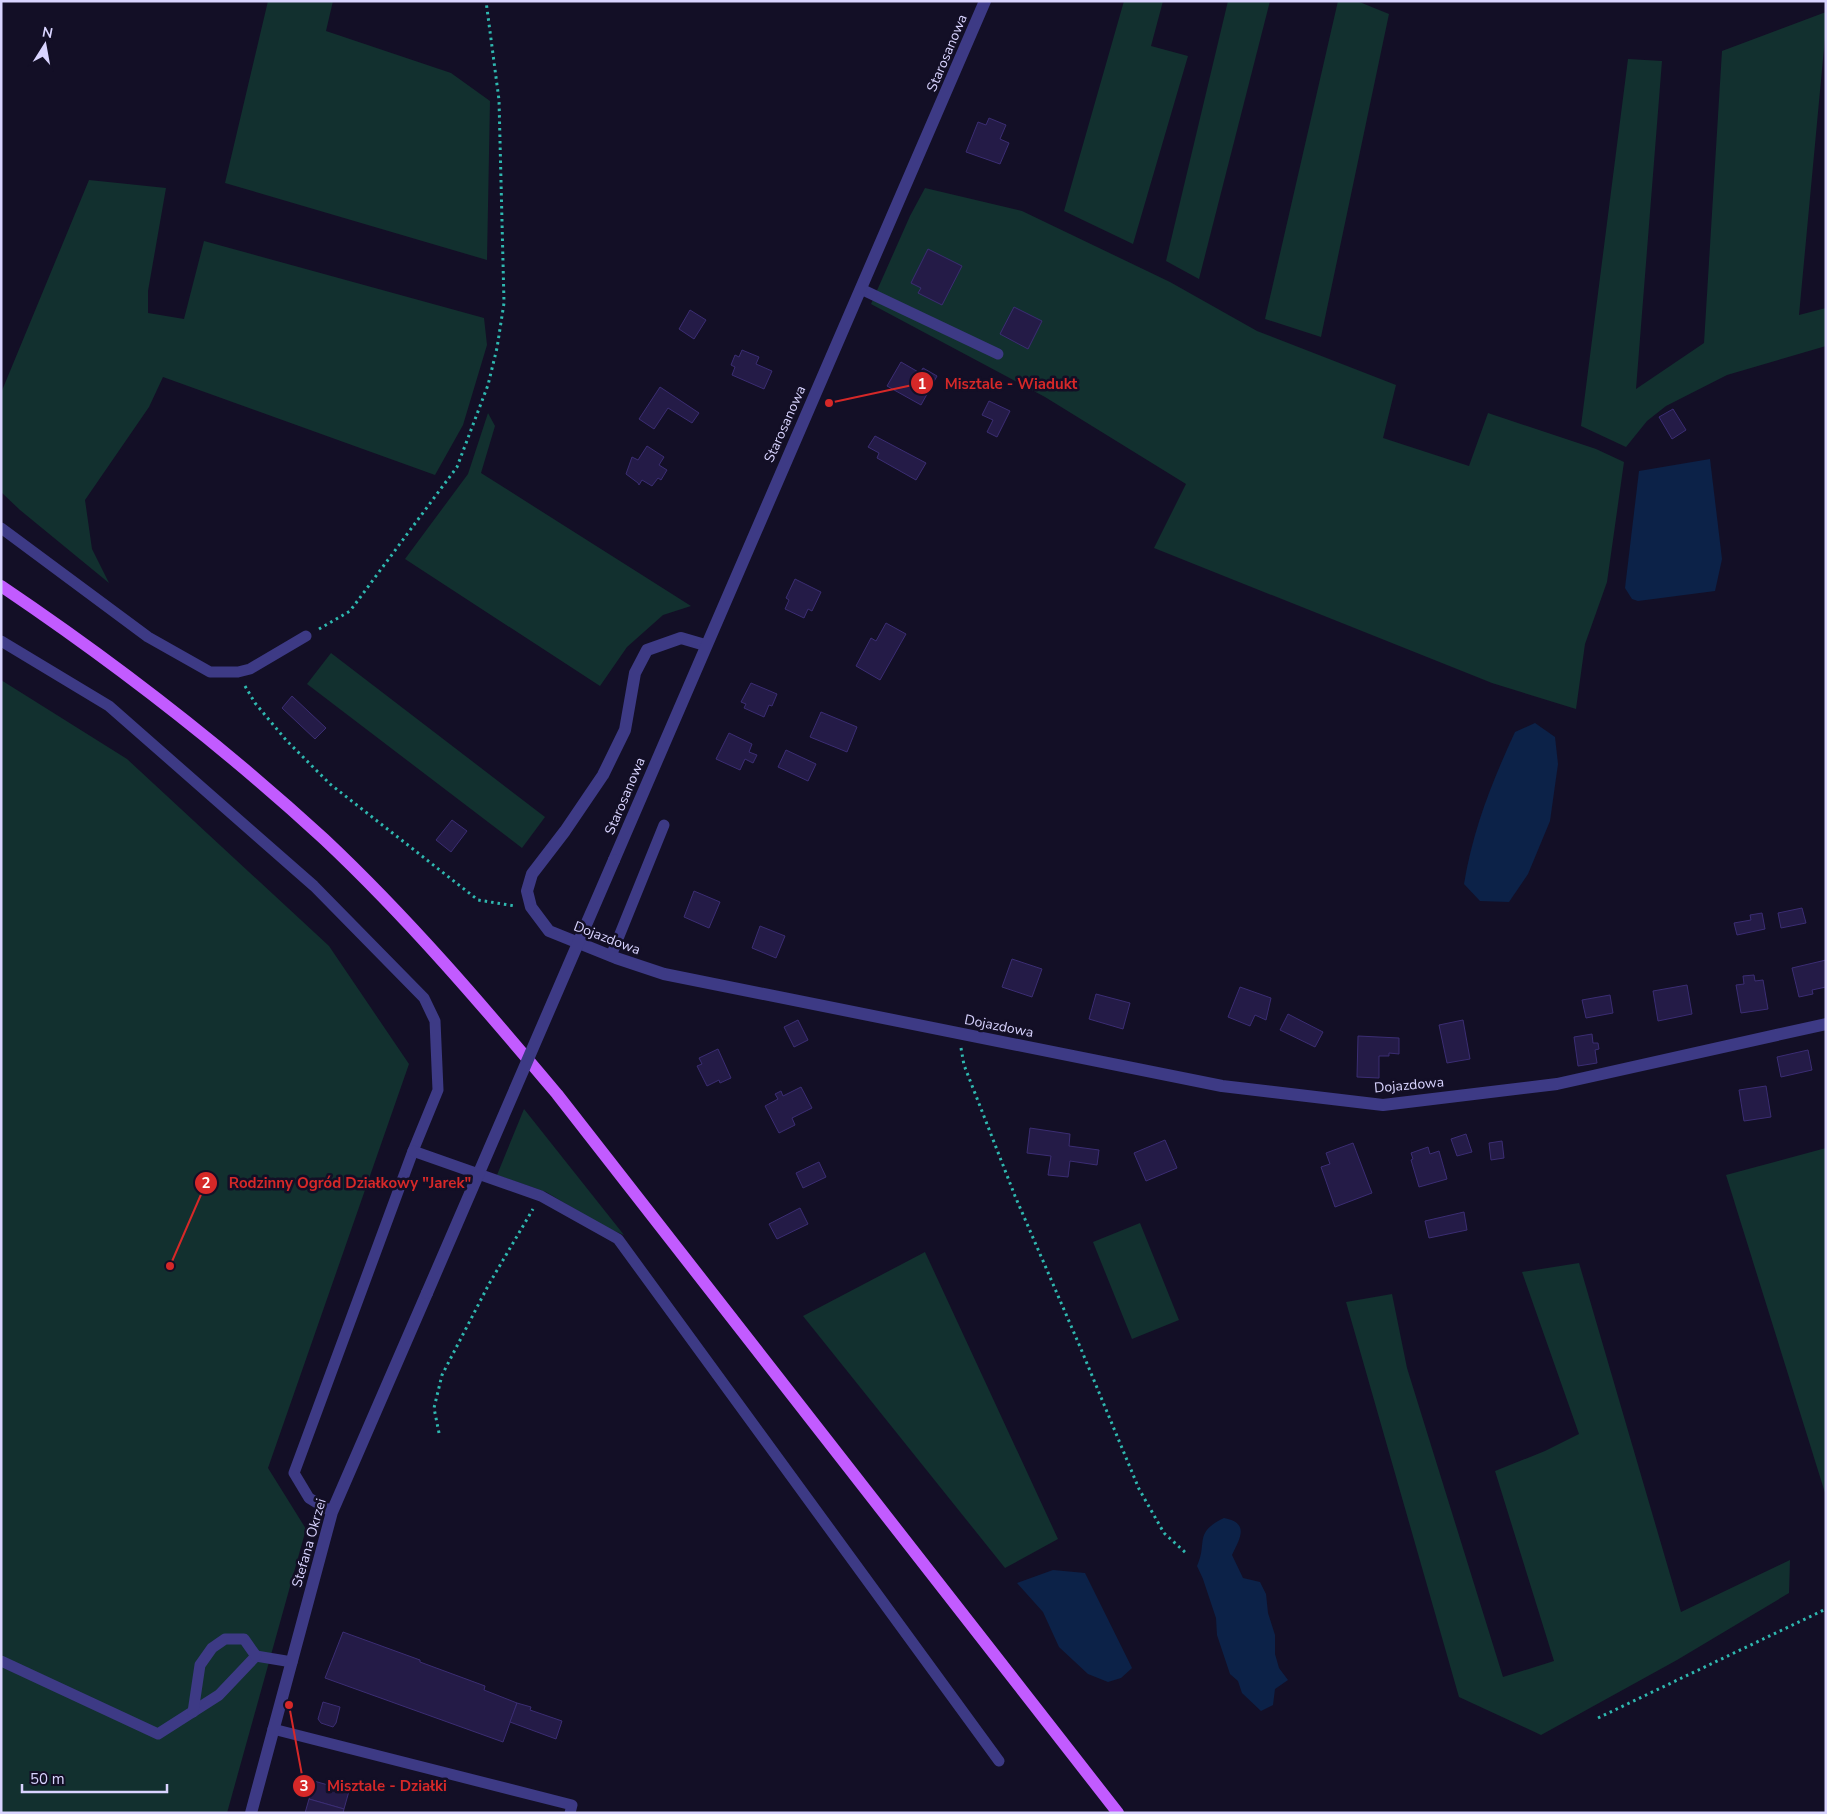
<svg xmlns="http://www.w3.org/2000/svg" width="1827" height="1814" font-family="'Nunito Sans',sans-serif">
	<style>
		.green { fill: #12302f }
		.water { fill: #0c2248 }
		.building { fill: #241b47; stroke: #3b2d73 }
		.lines { fill: none; stroke-linecap: round; stroke-linejoin: round }
		.path { stroke: #2fb8b0; stroke-width: 3; stroke-dasharray: 2.5 4; stroke-linecap: butt }
		.lane { stroke: #3d3a85; stroke-width: 11 }
		.street { stroke: #3d3a85; stroke-width: 12 }
		.primary { stroke: #c25bff; stroke-width: 12 }
		.street-bridge { stroke: #3d3a85; stroke-width: 12 }
		.labels { text-anchor: middle; dominant-baseline: central; stroke-width: 5; stroke-linejoin: round; paint-order: stroke }
		.street-label { font-size: 14px; fill: #d9d4ff; stroke: #130f26 }
		.leader { fill: none; stroke: #d62828; stroke-width: 2 }
		.callout-dot { fill: #d62828; stroke: #130f26; stroke-width: 2 }
		.mark-label { font-size: 15px; text-anchor: middle; font-weight: bold; fill: #fff }
		.callout-label { font-size: 15px; text-anchor: middle; font-weight: bold; fill: #d62828; stroke: #130f26; stroke-width: 5; stroke-linejoin: round; paint-order: stroke }
	</style>
	<rect width="100%" height="100%" fill="#130f26"/>
	<g class="green">
		<polygon points="268,1 333,1 326,31 451,73 490,101 487,260 225,183"/>
		<polygon points="1124,1 1163,1 1151,46 1188,56 1133,244 1064,211"/>
		<polygon points="1228,1 1270,1 1199,279 1166,261"/>
		<polygon points="1338,1 1357,1 1389,14 1321,337 1265,319"/>
		<polygon points="1826,12 1826,27 1799,315 1826,308 1826,346 1727,375 1666,406 1647,421 1626,447 1581,426 1628,59 1662,61 1636,389 1704,343 1722,51"/>
		<polygon points="89,180 166,188 148,291 148,313 184,319 204,241 484,318 487,345 463,425 435,475 163,377 149,407 85,500 92,549 109,583 20,510 1,492 1,393"/>
		<polygon points="925,188 1022,211 1170,282 1257,331 1396,385 1383,438 1469,466 1488,413 1596,449 1624,462 1607,582 1585,644 1576,709 1492,683 1154,548 1186,484 1045,397 871,304 910,216"/>
		<polygon points="488,413 495,426 481,473 691,606 663,615 627,647 600,686 405,559 468,474"/>
		<polygon points="331,653 545,817 522,848 307,684"/>
		<polygon points="1,680 127,759 329,946 409,1064 268,1468 306,1529 227,1813 1,1813"/>
		<polygon points="524,1109 624,1235 605,1227 546,1192 497,1175"/>
		<polygon points="1826,1148 1826,1496 1726,1175"/>
		<polygon points="1140,1223 1179,1320 1132,1339 1093,1242"/>
		<polygon points="925,1252 1058,1539 1005,1568 803,1316"/>
		<polygon points="1579,1263 1681,1612 1790,1560 1789,1593 1677,1660 1541,1735 1459,1697 1346,1302 1392,1294 1407,1368 1503,1677 1554,1661 1495,1471 1545,1451 1579,1434 1522,1272"/>
	</g>
	<g class="water">
		<polygon points="1710,459 1722,559 1715,591 1638,601 1632,599 1625,588 1639,471"/>
		<path d="M1535 723 1555 737 1558 764 1550 821 1528 874 1509 902 1480 901 1464 884C1473 829 1492 782 1515 732Z"/>
		<path d="M1224 1518C1250 1523 1240 1538 1232 1555L1243 1578 1260 1582 1266 1594 1268 1613 1275 1635V1654L1279 1668 1288 1680 1275 1689 1273 1705 1261 1711 1242 1693 1238 1681 1230 1674 1217 1635 1216 1618 1203 1579 1197 1566C1208 1542 1193 1533 1224 1518Z"/>
		<polygon points="1053,1570 1085,1573 1132,1668 1121,1678 1108,1682 1088,1674 1059,1647 1043,1612 1017,1583"/>
	</g>
	<g class="building">
		<polygon points="989,118 1006,125 1000,139 1009,143 1000,164 966,152 978,122 986,125"/>
		<polygon points="928,249 962,266 942,305 918,293 921,288 911,283"/>
		<polygon points="1014,307 1042,321 1028,349 1000,334"/>
		<polygon points="690,310 706,320 694,339 679,329"/>
		<polygon points="742,350 759,357 756,364 772,371 764,389 732,375 735,367 731,365 735,355 739,357"/>
		<polygon points="901,362 920,373 923,368 937,376 921,405 887,386"/>
		<polygon points="660,387 699,413 692,423 668,408 654,429 639,419"/>
		<polygon points="989,401 1010,411 997,437 987,432 993,420 982,415"/>
		<polygon points="1673,409 1686,430 1672,439 1659,417"/>
		<polygon points="875,436 926,463 916,480 877,458 879,453 868,447"/>
		<polygon points="647,446 664,457 659,465 667,470 661,480 658,478 652,486 642,480 639,485 638,483 626,474 632,457 638,460"/>
		<polygon points="795,579 821,592 812,611 808,609 804,618 785,609 789,600 786,598"/>
		<polygon points="886,623 906,634 880,680 856,666 871,638 876,641"/>
		<polygon points="751,683 777,694 772,706 769,705 764,717 744,708 746,704 741,702"/>
		<polygon points="292,696 326,728 315,739 282,708"/>
		<polygon points="821,712 857,727 847,752 810,737"/>
		<polygon points="729,733 752,744 749,752 757,755 753,763 745,759 740,770 716,759"/>
		<polygon points="786,750 816,764 808,781 778,767"/>
		<polygon points="452,820 467,831 451,852 436,840"/>
		<polygon points="694,891 720,902 709,928 684,917"/>
		<polygon points="1802,908 1806,923 1781,928 1778,913"/>
		<polygon points="1762,913 1765,929 1737,935 1734,923 1751,920 1750,915"/>
		<polygon points="760,926 785,936 776,958 752,948"/>
		<polygon points="1012,959 1042,969 1032,997 1002,987"/>
		<polygon points="1826,960 1826,987 1812,990 1813,994 1799,997 1792,968"/>
		<polygon points="1754,975 1755,981 1763,980 1768,1009 1741,1013 1736,985 1744,984 1743,976"/>
		<polygon points="1687,985 1692,1014 1658,1021 1653,991"/>
		<polygon points="1240,987 1271,998 1266,1020 1255,1015 1250,1026 1228,1017"/>
		<polygon points="1096,994 1130,1003 1123,1029 1089,1019"/>
		<polygon points="1610,995 1613,1013 1586,1018 1582,1000"/>
		<polygon points="1288,1014 1323,1032 1315,1047 1280,1030"/>
		<polygon points="798,1020 808,1040 794,1047 784,1027"/>
		<polygon points="1463,1020 1470,1059 1447,1063 1439,1025"/>
		<polygon points="1592,1034 1593,1043 1598,1043 1599,1049 1595,1050 1597,1063 1578,1066 1574,1037"/>
		<polygon points="1358,1036 1399,1038 1399,1054 1389,1053 1389,1056 1379,1056 1379,1078 1357,1077"/>
		<polygon points="718,1049 731,1078 720,1083 719,1080 707,1086 697,1066 702,1064 699,1058"/>
		<polygon points="1808,1050 1812,1070 1781,1077 1777,1057"/>
		<polygon points="1766,1086 1771,1117 1744,1121 1739,1090"/>
		<polygon points="801,1087 812,1108 792,1118 795,1125 779,1133 765,1106 778,1099 775,1094 781,1091 783,1096"/>
		<polygon points="1030,1128 1070,1134 1069,1146 1099,1150 1097,1165 1070,1161 1068,1177 1048,1175 1051,1156 1027,1153"/>
		<polygon points="1466,1134 1472,1152 1457,1156 1451,1139"/>
		<polygon points="1165,1140 1177,1168 1146,1181 1134,1153"/>
		<polygon points="1502,1141 1504,1158 1491,1160 1489,1143"/>
		<polygon points="1353,1143 1372,1193 1335,1207 1321,1167 1330,1164 1326,1153"/>
		<polygon points="1428,1147 1430,1154 1439,1151 1447,1179 1419,1187 1411,1160 1413,1159 1411,1153"/>
		<polygon points="819,1162 826,1177 803,1188 796,1173"/>
		<polygon points="800,1208 808,1224 777,1239 769,1224"/>
		<polygon points="1464,1212 1467,1230 1429,1238 1425,1221"/>
		<polygon points="343,1632 420,1660 420,1662 485,1686 484,1690 517,1703 503,1742 325,1678"/>
		<polygon points="323,1702 340,1707 336,1723 333,1727 321,1723 318,1719"/>
		<polygon points="517,1703 531,1707 530,1710 562,1721 556,1739 510,1722"/>
		<polygon points="314,1781 349,1791 344,1809 309,1799"/>
		<polygon points="309,1799 344,1809 343,1813 305,1813"/>
	</g>
	<g class="lines">
		<g class="path">
			<polyline points="319,629 350,611 457,467 488,385 497,348 504,303 499,100 486,1"/>
			<polyline points="245,686 255,703 286,740 330,784 478,900 515,906"/>
			<polyline points="961,1048 964,1065 1015,1196 1081,1349 1139,1489 1164,1533 1187,1554"/>
			<polyline points="439,1433 434,1408 442,1375 489,1284 533,1209"/>
			<polyline points="1598,1718 1826,1609"/>
		</g>
		<g class="lane">
			<polyline points="861,289 998,354"/>
			<polyline points="1,528 148,637 210,672 238,672 250,669 306,636"/>
			<polyline points="1,641 109,706 314,886 424,998 435,1021 438,1090 413,1151 294,1473 309,1498 332,1512"/>
			<polyline points="611,956 664,825"/>
			<polyline points="413,1151 541,1196 618,1239 999,1761"/>
			<polyline points="1,1661 158,1734 219,1695 256,1656 292,1662"/>
			<polyline points="193,1712 200,1665 212,1648 225,1639 244,1639 256,1656"/>
			<polyline points="273,1729 572,1805 570,1813"/>
		</g>
		<g class="street">
			<polyline points="705,645 681,638 647,650 635,673 625,730 603,775 565,831 532,874 527,891 531,907 549,931 616,958 664,974 1222,1086 1383,1105 1557,1084 1826,1024"/>
			<path d="M614 860C736 573 863 288 985 1"/>
			<polyline points="251,1813 332,1512 427,1293"/>
		</g>
		<path class="primary" d="M1 586C115 663 223 746 324 839 408 918 483 1006 557 1094L1118 1813"/>
		<polyline class="street-bridge" points="427,1293 614,860"/>
	</g>
	<g class="labels">
		<g class="street-label">
			<text transform="translate(947 53) rotate(-67)">Starosanowa</text>
			<text transform="translate(785 424) rotate(-66)">Starosanowa</text>
			<text transform="translate(625 796) rotate(-67)">Starosanowa</text>
			<text transform="translate(607 938) rotate(21)">Dojazdowa</text>
			<text transform="translate(999 1026) rotate(11)">Dojazdowa</text>
			<text transform="translate(1409 1085) rotate(-5)">Dojazdowa</text>
			<text transform="translate(309 1543) rotate(-74)">Stefana Okrzei</text>
		</g>
	</g>
	<path class="leader" d="M829 403L922 383M170 1266L206 1183M289 1705L304 1786"/>
	<g class="callout-dot">
		<circle cx="829" cy="403" r="5"/>
		<circle cx="170" cy="1266" r="5"/>
		<circle cx="289" cy="1705" r="5"/>
		<circle cx="922" cy="383" r="12"/>
		<circle cx="206" cy="1183" r="12"/>
		<circle cx="304" cy="1786" r="12"/>
	</g>
	<g class="mark-label">
		<text x="922" y="389">1</text>
		<text x="206" y="1188">2</text>
		<text x="304" y="1791">3</text>
	</g>
	<g class="callout-label">
		<text x="1011" y="389">Misztale - Wiadukt</text>
		<text x="350" y="1188">Rodzinny Ogród Działkowy "Jarek"</text>
		<text x="387" y="1791">Misztale - Działki</text>
	</g>
	<rect width="1827" height="1814" fill="none" stroke="#d9d4ff" stroke-width="5"/>
	<g transform="translate(45 45) rotate(11)" stroke="#130f26" stroke-width="4" paint-order="stroke">
	<path d="M0-4L9 19L0 12L-9 19Z" fill="#d9d4ff"/>
	<text y="-8" font-size="14" font-weight="bold" text-anchor="middle" fill="#d9d4ff">N</text>
	</g>
	<path d="M22 1784v8h145v-8" fill="none" stroke="#d9d4ff" stroke-width="2.5"/>
	<text x="30" y="1784" font-size="15" fill="#d9d4ff" stroke="#130f26" stroke-width="4" paint-order="stroke">50 m</text>
</svg>
